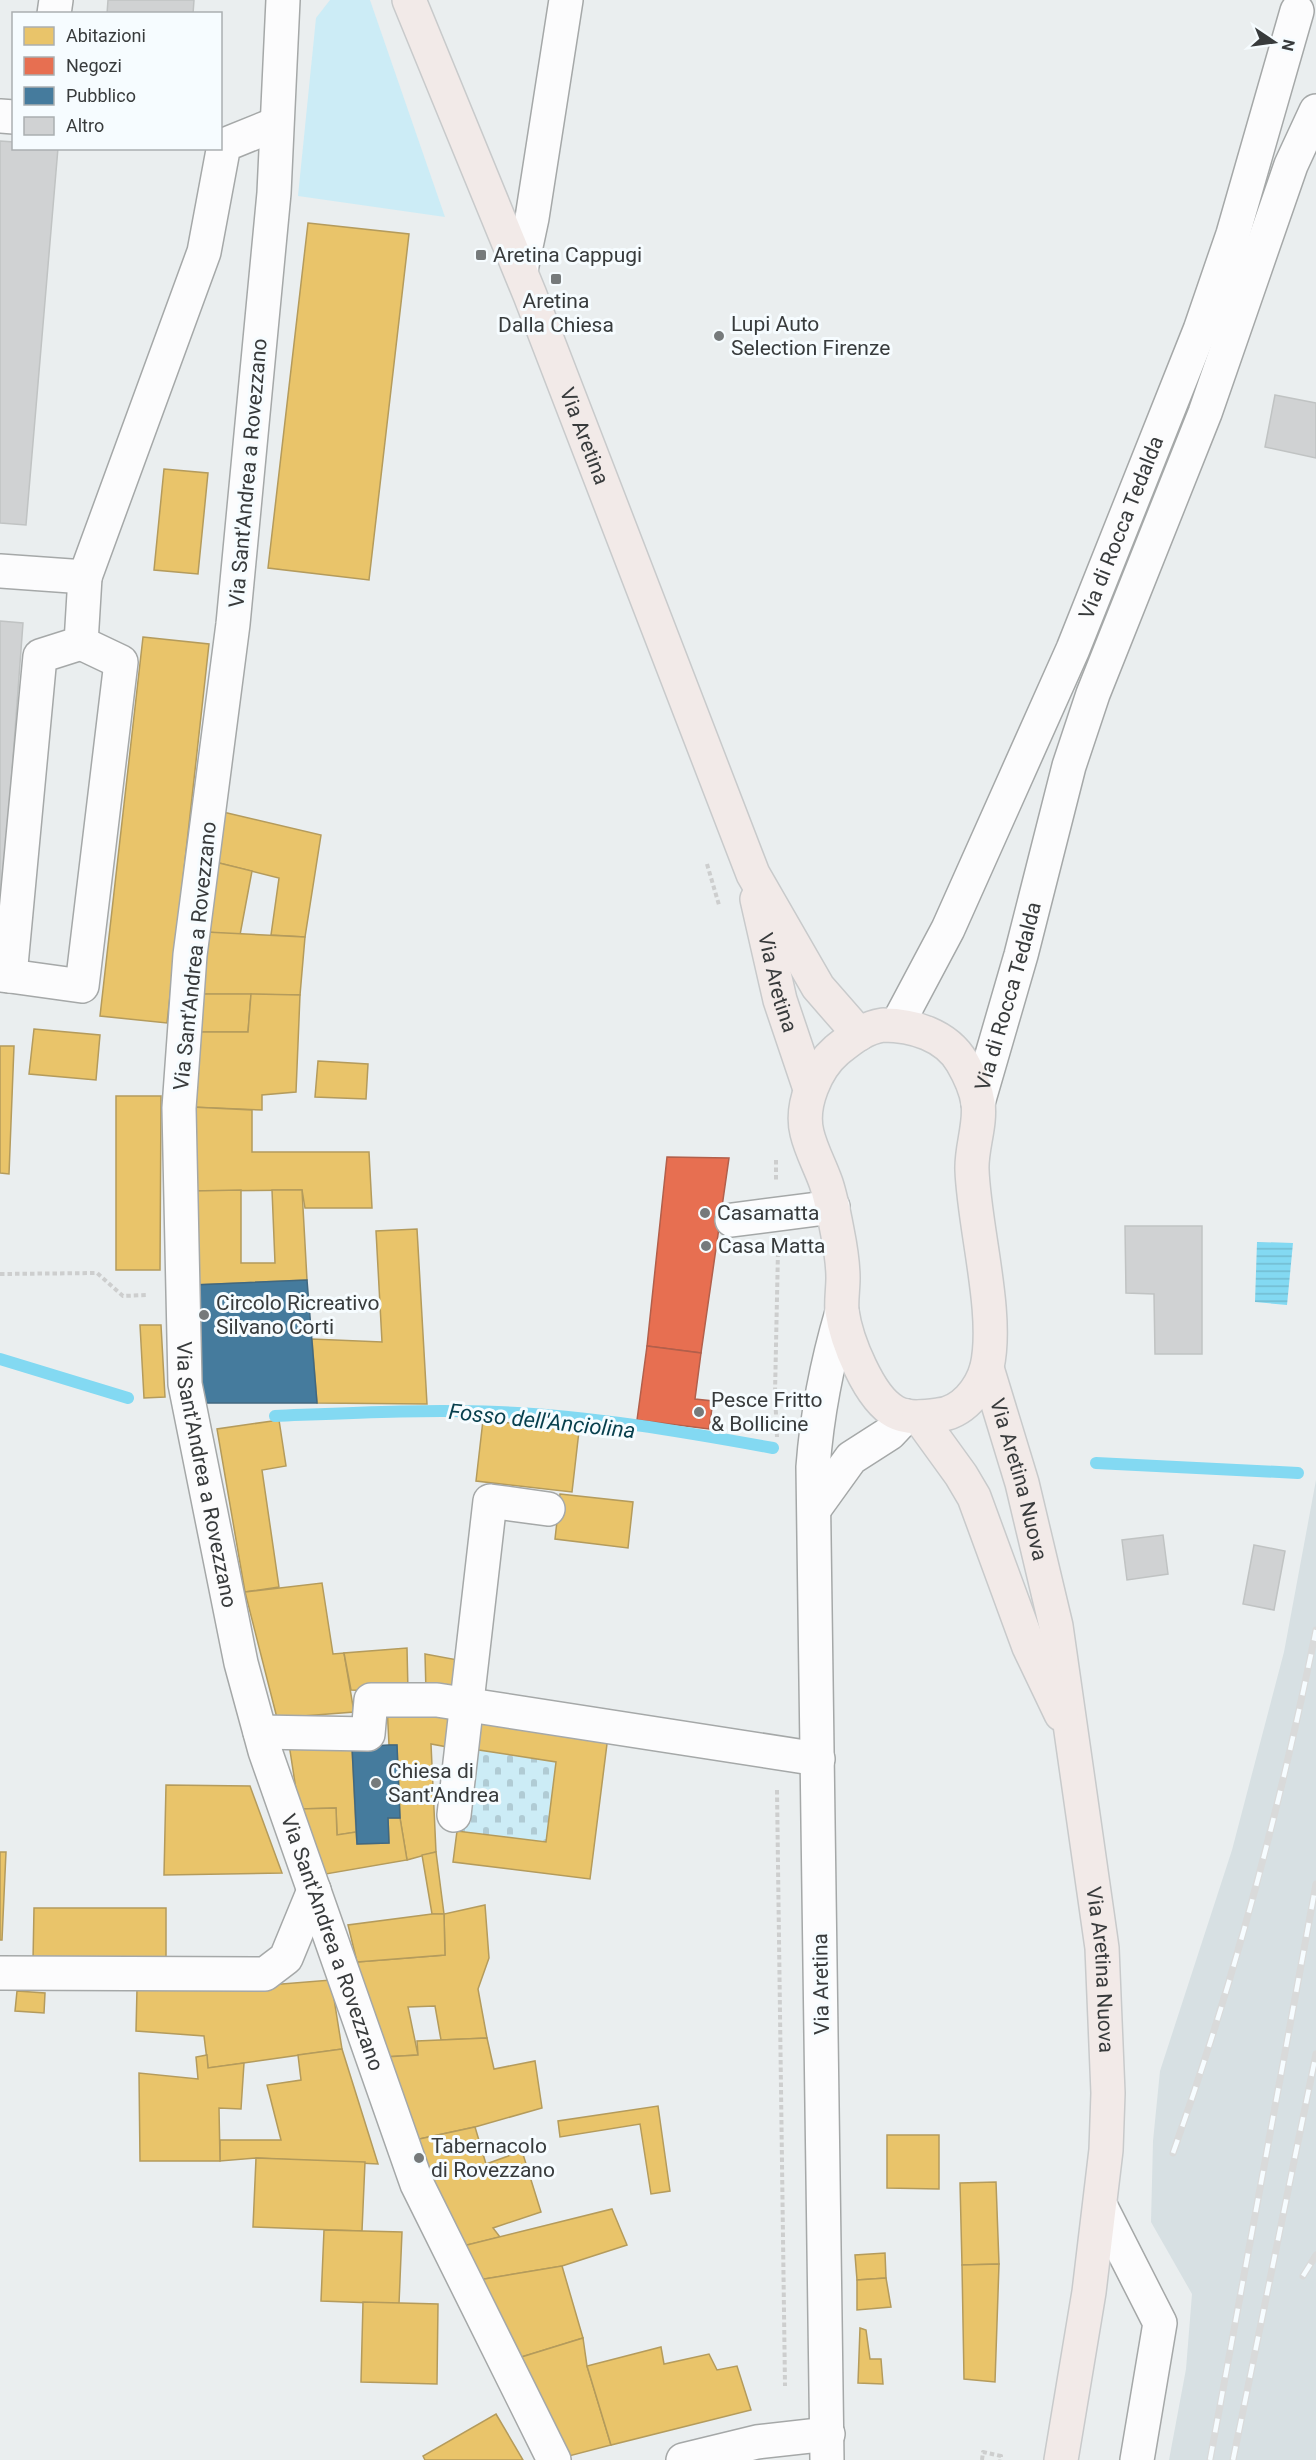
<svg xmlns="http://www.w3.org/2000/svg" width="1316" height="2460" font-family="Roboto,sans-serif">
	<style>
		.built { fill: #d7e0e3 }
		.green { fill: #ccecf6 }
		.cemetery { fill: url(#cemetery-stones) }
		.water { fill: url(#water-rules) }
		.homes { fill: #e9c46a; stroke: #b49b5c; stroke-width: 1.5 }
		.shops { fill: #e76f51; stroke: #b25f4b; stroke-width: 1.5 }
		.public { fill: #457b9d; stroke: #416880; stroke-width: 1.5 }
		.lines { fill: none; stroke-linecap: round; stroke-linejoin: round }
		.stream { stroke: #83d9f2; stroke-width: 12 }
		.building { fill: #d0d2d3; stroke: #c0c3c3; stroke-width: 1.5 }
		.minor-casing { stroke: #a5a8a8; stroke-width: 36 }
		.major-casing { stroke: #c8cacb; stroke-width: 36 }
		.path { stroke: #cdcece; stroke-width: 4; stroke-dasharray: 4.5 3; stroke-linecap: butt }
		.minor { stroke: #fcfcfd; stroke-width: 33 }
		.major { stroke: #f2eae8; stroke-width: 33 }
		.rail-casing { stroke: #d9dada; stroke-width: 7 }
		.rail { stroke: #f6fcff; stroke-width: 4.5; stroke-dasharray: 14; stroke-linecap: butt }
		.poi-dot { fill: #767a7b; stroke: #f6fcff; stroke-width: 2 }
		.labels { text-anchor: middle; dominant-baseline: central; stroke-width: 6; stroke-linejoin: round; paint-order: stroke }
		.poi-label { font-size: 21px; fill: #383b3c; stroke: #f6fcff; text-anchor: start }
		.street-label { font-size: 21px; fill: #383b3c; stroke: #f6fcff }
		.water-label { font-size: 22px; font-style: italic; fill: #073f4d; stroke: #f6fcff }
	</style>
	<defs>
		<pattern id="cemetery-stones" width="16" height="16" patternUnits="userSpaceOnUse" patternTransform="scale(1.5)"><rect width="16" height="16" fill="#ccecf6"/><path d="M2 7V4a2 2 0 0 1 4 0v3zM10 15v-3a2 2 0 0 1 4 0v3z" fill="#b0cbd4"/></pattern>
		<pattern id="water-rules" width="6" height="5" patternUnits="userSpaceOnUse" patternTransform="scale(1.5)"><rect width="6" height="5" fill="#83d9f2"/><path d="M0 2.5h6" fill="none" stroke="#72bbd0"/></pattern>
	</defs>
	<rect width="100%" height="100%" fill="#eaeeef"/>
	<polygon class="built" points="1316,1480 1316,2460 1169,2460 1186,2369 1192,2294 1151,2222 1153,2141 1160,2071 1232,1850 1284,1652"/>
	<polygon class="green" points="330,0 370,0 445,217 298,196 316,18"/>
	<polygon class="cemetery" points="470,1719 608,1736 590,1879 453,1862"/>
	<polygon class="water" points="1257,1242 1293,1243 1287,1305 1255,1302"/>
	<g class="homes">
		<polygon points="308,223 409,234 369,580 268,568"/>
		<polygon points="164,469 208,473 198,574 154,570"/>
		<polygon points="143,637 209,644 167,1023 100,1016"/>
		<polygon points="223,812 321,835 305,937 271,935 279,878 215,862"/>
		<polygon points="215,862 252,871 240,935 206,932"/>
		<polygon points="206,932 305,937 300,995 200,994"/>
		<polygon points="200,994 251,994 248,1032 200,1032"/>
		<polygon points="251,994 300,995 296,1092 262,1095 262,1110 191,1107 200,1032 248,1032"/>
		<polygon points="34,1029 100,1035 96,1080 29,1074"/>
		<polygon points="0,1046 14,1046 9,1174 0,1173"/>
		<polygon points="318,1061 368,1064 366,1099 315,1097"/>
		<polygon points="116,1096 161,1096 160,1270 116,1270"/>
		<polygon points="191,1107 252,1110 252,1152 369,1152 372,1208 305,1208 302,1190 193,1191"/>
		<polygon points="241,1190 241,1263 275,1263 272,1190 302,1190 307,1280 193,1285 193,1191"/>
		<polygon points="417,1229 427,1404 317,1403 312,1339 382,1342 376,1231"/>
		<polygon points="140,1325 161,1325 165,1397 144,1398"/>
		<polygon points="279,1420 286,1466 262,1470 279,1587 245,1592 217,1429"/>
		<polygon points="483,1420 579,1431 572,1492 476,1481"/>
		<polygon points="560,1494 633,1502 628,1548 555,1539"/>
		<polygon points="322,1583 333,1654 344,1653 354,1712 277,1718 245,1592"/>
		<polygon points="407,1648 408,1692 351,1690 344,1653"/>
		<polygon points="425,1654 458,1660 456,1692 426,1692"/>
		<polygon points="387,1705 454,1710 453,1748 431,1744 436,1852 407,1860 400,1818 397,1745 389,1745"/>
		<polygon points="470,1719 608,1736 590,1879 453,1862 457,1831 546,1842 556,1762 466,1748"/>
		<polygon points="289,1744 352,1747 356,1832 337,1835 336,1808 299,1809"/>
		<polygon points="166,1785 250,1786 282,1873 164,1875"/>
		<polygon points="336,1808 337,1835 356,1832 357,1844 389,1843 388,1818 400,1818 407,1860 320,1875 299,1809"/>
		<polygon points="0,1852 6,1852 2,1940 0,1940"/>
		<polygon points="436,1852 444,1914 432,1914 422,1855"/>
		<polygon points="485,1905 489,1958 478,1989 487,2038 441,2040 435,2006 408,2007 418,2055 384,2057 357,1962 445,1955 444,1914"/>
		<polygon points="34,1908 166,1908 166,1962 33,1961"/>
		<polygon points="432,1914 444,1914 445,1955 357,1962 348,1925"/>
		<polygon points="331,1980 342,2049 208,2068 204,2036 136,2031 137,1989 207,1990"/>
		<polygon points="17,1991 45,1993 44,2013 15,2011"/>
		<polygon points="487,2038 494,2069 535,2061 542,2108 475,2127 410,2141 384,2057 418,2055 417,2041"/>
		<polygon points="342,2049 378,2164 256,2158 220,2161 220,2140 281,2140 267,2085 301,2080 298,2055"/>
		<polygon points="207,2055 208,2068 244,2063 241,2109 219,2108 220,2161 140,2161 139,2073 198,2079 196,2057"/>
		<polygon points="658,2106 670,2191 651,2194 640,2124 560,2137 558,2121"/>
		<polygon points="475,2127 486,2164 522,2151 541,2212 493,2228 500,2237 463,2246 410,2141"/>
		<polygon points="887,2135 939,2135 939,2189 887,2188"/>
		<polygon points="256,2158 365,2162 362,2231 253,2227"/>
		<polygon points="996,2182 999,2264 962,2265 960,2183"/>
		<polygon points="612,2209 627,2245 562,2266 478,2280 463,2246"/>
		<polygon points="324,2230 402,2232 399,2304 321,2301"/>
		<polygon points="885,2253 886,2278 857,2280 855,2255"/>
		<polygon points="999,2264 995,2382 964,2379 962,2265"/>
		<polygon points="562,2266 583,2338 515,2359 478,2280"/>
		<polygon points="886,2278 891,2307 857,2310 857,2280"/>
		<polygon points="363,2302 438,2304 437,2384 361,2382"/>
		<polygon points="860,2328 866,2330 870,2359 881,2359 883,2384 858,2383"/>
		<polygon points="583,2338 587,2366 611,2445 569,2456 515,2359"/>
		<polygon points="661,2347 664,2364 709,2354 717,2370 737,2366 751,2410 611,2445 587,2366"/>
		<polygon points="496,2414 523,2460 425,2460 423,2456"/>
	</g>
	<g class="shops">
		<polygon points="667,1157 729,1158 701,1353 647,1346"/>
		<polygon points="647,1346 701,1353 695,1399 713,1401 709,1429 637,1420"/>
	</g>
	<g class="public">
		<polygon points="307,1280 317,1403 202,1403 193,1285"/>
		<polygon points="389,1745 397,1745 400,1818 388,1818 389,1843 357,1844 352,1747"/>
	</g>
	<g class="lines">
		<g class="stream">
			<polyline points="0,1359 128,1398"/>
			<path d="M275 1416C349 1413 423 1409 498 1412 587 1415 685 1432 773 1448"/>
			<polyline points="1096,1463 1298,1473"/>
		</g>
	</g>
	<g class="building">
		<polygon points="108,0 194,0 193,14 107,14"/>
		<polygon points="0,141 14,142 14,148 58,148 26,525 0,523"/>
		<polygon points="1275,395 1316,403 1316,458 1265,447"/>
		<polygon points="0,621 23,623 0,932"/>
		<polygon points="1125,1226 1202,1226 1202,1354 1155,1354 1154,1294 1126,1293"/>
		<polygon points="1163,1535 1168,1574 1127,1580 1122,1540"/>
		<polygon points="1254,1545 1285,1551 1274,1610 1243,1604"/>
	</g>
	<g class="lines">
		<defs>
			<g id="minor">
				<path id="s1" d="M283 0 274 193 233 624 190 955 179 1108 185 1384 241 1663 265 1751 417 2184 554 2460"/>
				<polyline points="54,14 56,0"/>
				<polyline points="0,116 14,117"/>
				<polyline points="521,270 532,218 566,0"/>
				<polyline points="0,571 85,577 204,252 224,145 276,124"/>
				<polyline points="0,975 10,976 40,656 81,643 85,577"/>
				<polyline points="10,976 82,986 121,662 81,643"/>
				<path id="s2" d="M897 1025 948 929 1073 649 1200 330 1233 234 1297 11"/>
				<path id="s3" d="M978 1103 1021 955 1069 766 1093 694 1205 413 1291 165 1316 111"/>
				<polyline points="732,1220 833,1207"/>
				<polyline points="815,1508 851,1458 890,1433 906,1416"/>
				<polyline points="260,1732 368,1734 371,1700 437,1700 818,1759"/>
				<polyline points="454,1815 490,1501 548,1509"/>
				<polyline points="0,1973 265,1974 286,1958 314,1890"/>
				<polyline points="1101,2207 1160,2323 1137,2460"/>
				<polyline points="683,2460 757,2442 828,2434"/>
				<path d="M827 2460 813 1467C817 1414 827 1363 842 1312"/>
			</g>
			<g id="major">
				<path id="s4" d="M409 0 530 295 753 874 818 987 859 1034"/>
				<path id="s5" d="M757 899 780 1000 810 1089"/>
				<path d="M883 1025C913 1025 946 1035 962 1062 969 1074 976 1089 978 1103 981 1125 971 1148 972 1170 974 1227 999 1314 987 1367 981 1390 962 1413 938 1415 924 1417 908 1419 895 1412 869 1398 846 1340 842 1311 841 1301 843 1289 843 1278 843 1262 840 1245 837 1230 834 1214 831 1198 826 1183 820 1166 811 1150 807 1133 800 1105 816 1068 837 1050 852 1038 864 1028 883 1025Z"/>
				<path id="s6" d="M987 1368 1022 1483 1056 1626 1102 1948 1108 2093 1106 2150 1089 2292 1061 2460"/>
				<polyline points="919,1417 961,1475 974,1497 1029,1647 1061,1714"/>
			</g>
		</defs>
		<use href="#minor" class="minor-casing"/>
		<use href="#major" class="major-casing"/>
		<g class="path">
			<polyline points="707,864 719,905"/>
			<polyline points="776,1160 776,1180"/>
			<polyline points="0,1274 97,1273 123,1296 147,1295"/>
			<polyline points="777,1437 775,1393 778,1250"/>
			<polyline points="777,1790 785,2386"/>
			<polyline points="982,2460 983,2452 1001,2456 1000,2460"/>
		</g>
		<use href="#minor" class="minor"/>
		<use href="#major" class="major"/>
		<defs>
			<g id="rail">
				<path d="M1173 2153C1234 1982 1280 1808 1316 1630"/>
				<polyline points="1303,2276 1316,2255"/>
				<polyline points="1210,2460 1316,1884"/>
				<polyline points="1233,2460 1316,2054"/>
			</g>
		</defs>
		<use href="#rail" class="rail-casing"/>
		<use href="#rail" class="rail"/>
	</g>
	<g class="poi-dot">
		<rect x="475" y="249" width="12" height="12" rx="3"/>
		<rect x="550" y="273" width="12" height="12" rx="3"/>
		<circle cx="719" cy="336" r="6"/>
		<circle cx="705" cy="1213" r="6"/>
		<circle cx="706" cy="1246" r="6"/>
		<circle cx="204" cy="1315" r="6"/>
		<circle cx="699" cy="1412" r="6"/>
		<circle cx="376" cy="1783" r="6"/>
		<circle cx="419" cy="2158" r="6"/>
	</g>
	<g class="labels">
		<g class="poi-label">
			<text x="493" y="255">Aretina Cappugi</text>
			<text x="556" y="301" text-anchor="middle">Aretina<tspan x="556" dy="24">Dalla Chiesa</tspan></text>
			<text x="731" y="324">Lupi Auto<tspan x="731" dy="24">Selection Firenze</tspan></text>
			<text x="717" y="1213">Casamatta</text>
			<text x="718" y="1246">Casa Matta</text>
			<text x="216" y="1303">Circolo Ricreativo<tspan x="216" dy="24">Silvano Corti</tspan></text>
			<text x="711" y="1400">Pesce Fritto<tspan x="711" dy="24">&amp; Bollicine</tspan></text>
			<text x="388" y="1771">Chiesa di<tspan x="388" dy="24">Sant'Andrea</tspan></text>
			<text x="431" y="2146">Tabernacolo<tspan x="431" dy="24">di Rovezzano</tspan></text>
		</g>
		<g class="street-label">
			<text stroke="none"><textPath href="#s4" startOffset="470">Via Aretina</textPath></text>
			<text transform="translate(248 473) rotate(-85)">Via Sant'Andrea a Rovezzano</text>
			<text stroke="none"><textPath href="#s2" startOffset="546">Via di Rocca Tedalda</textPath></text>
			<text transform="translate(195 956) rotate(-84)">Via Sant'Andrea a Rovezzano</text>
			<text stroke="none"><textPath href="#s5" startOffset="86">Via Aretina</textPath></text>
			<text stroke="none"><textPath href="#s3" startOffset="111">Via di Rocca Tedalda</textPath></text>
			<text stroke="none"><textPath href="#s1" startOffset="1482">Via Sant'Andrea a Rovezzano</textPath></text>
			<text stroke="none"><textPath href="#s6" startOffset="116">Via Aretina Nuova</textPath></text>
			<text stroke="none"><textPath href="#s1" startOffset="1968">Via Sant'Andrea a Rovezzano</textPath></text>
			<text stroke="none"><textPath href="#s6" startOffset="614">Via Aretina Nuova</textPath></text>
			<text transform="translate(821 1984) rotate(-91)">Via Aretina</text>
		</g>
		<g class="water-label">
			<text transform="translate(542 1421) rotate(6)">Fosso dell'Anciolina</text>
		</g>
	</g>
	<rect x="12" y="12" width="210" height="138" fill="#f6fcff" stroke="#aaafb1" stroke-width="1.5"/>
	<rect x="24" y="27" width="30" height="18" fill="#e9c46a" stroke="#aaafb1" stroke-width="1.5"/>
	<text x="66" y="42" font-size="18" fill="#383b3c">Abitazioni</text>
	<rect x="24" y="57" width="30" height="18" fill="#e76f51" stroke="#aaafb1" stroke-width="1.5"/>
	<text x="66" y="72" font-size="18" fill="#383b3c">Negozi</text>
	<rect x="24" y="87" width="30" height="18" fill="#457b9d" stroke="#aaafb1" stroke-width="1.5"/>
	<text x="66" y="102" font-size="18" fill="#383b3c">Pubblico</text>
	<rect x="24" y="117" width="30" height="18" fill="#d0d2d3" stroke="#aaafb1" stroke-width="1.5"/>
	<text x="66" y="132" font-size="18" fill="#383b3c">Altro</text>
	<g transform="translate(1274 42) rotate(103)" stroke="#f6fcff" stroke-width="4.5" paint-order="stroke">
	<path d="M0-4.5L10 22L0 15L-10 22Z" fill="#383b3c"/>
	<text y="-9" font-size="16" font-weight="bold" text-anchor="middle" fill="#383b3c">N</text>
	</g>
</svg>
